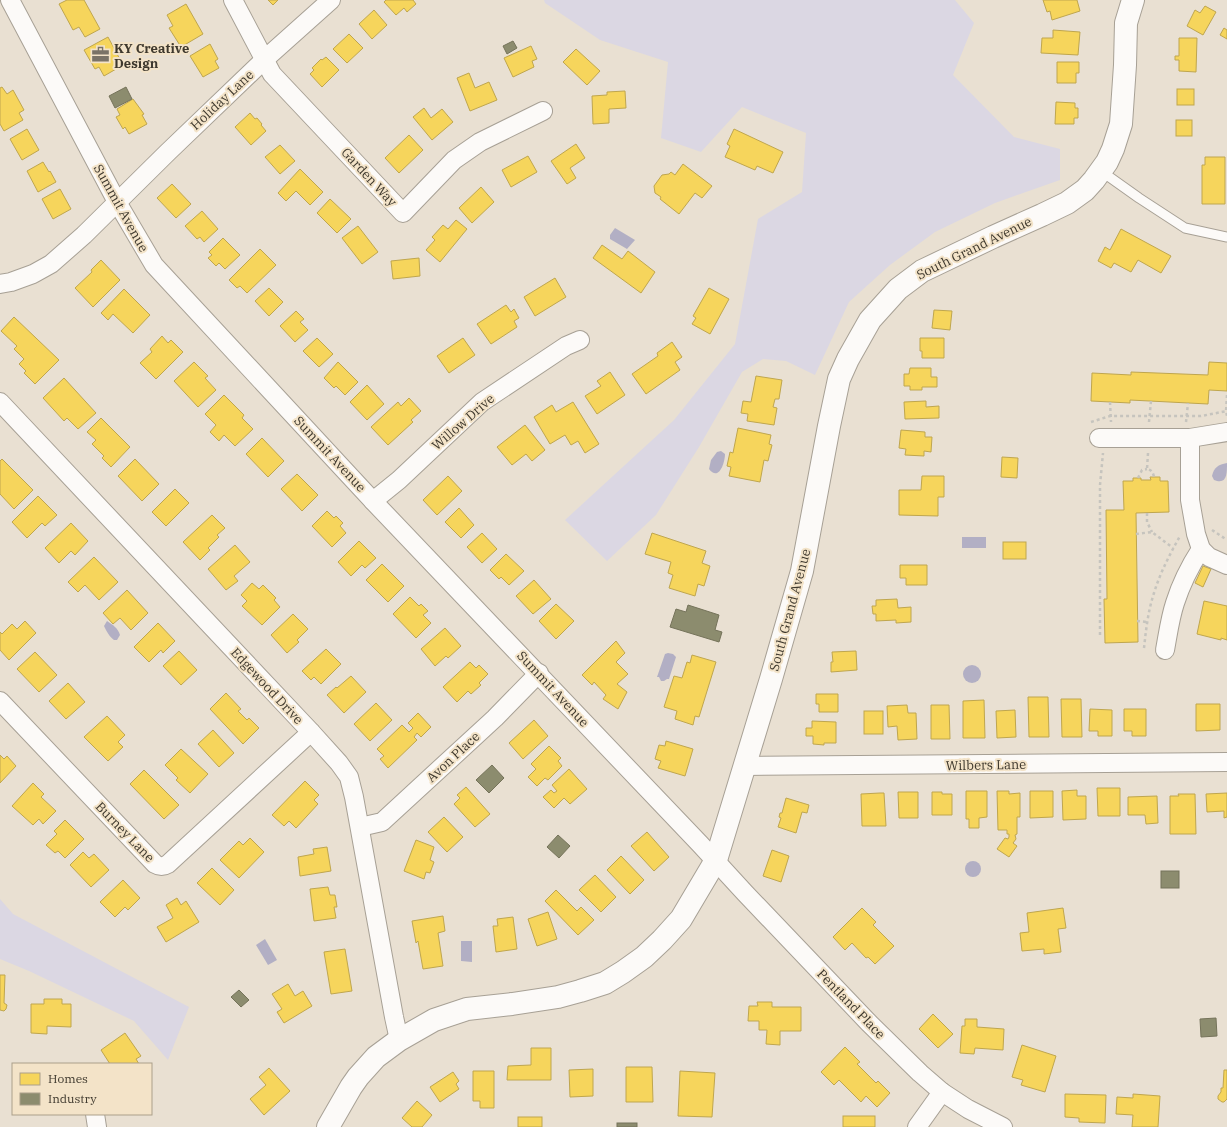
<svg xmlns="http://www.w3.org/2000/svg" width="1227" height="1127" font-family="'IBM Plex Serif',serif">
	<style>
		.green { fill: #dbd7e3 }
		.water { fill: #b2afc4 }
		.homes { fill: #f6d55c; stroke: #bfa64e }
		.industry { fill: #8c8c6e; stroke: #75735a }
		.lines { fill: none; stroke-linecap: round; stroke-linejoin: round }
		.service-casing { stroke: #a7a095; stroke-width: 11 }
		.minor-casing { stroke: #a7a095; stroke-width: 20 }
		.secondary-casing { stroke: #a7a095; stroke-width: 24 }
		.path { stroke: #c6c4be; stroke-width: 2.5; stroke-dasharray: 3 3; stroke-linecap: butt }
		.service { stroke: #fcfaf8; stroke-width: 9 }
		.minor { stroke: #fcfaf8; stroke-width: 18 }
		.secondary { stroke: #fcfaf8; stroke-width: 22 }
		.labels { text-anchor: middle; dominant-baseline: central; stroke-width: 4; stroke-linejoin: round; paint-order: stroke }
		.poi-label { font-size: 13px; font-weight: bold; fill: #3e382d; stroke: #f3e3c8; text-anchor: start }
		.street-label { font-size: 13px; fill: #3e382d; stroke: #f3e3c8 }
	</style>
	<rect width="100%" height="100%" fill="#e9e0d2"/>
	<g class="green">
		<polygon points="544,0 955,0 974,23 953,75 1014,137 1060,149 1060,180 995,203 935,232 890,265 849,302 815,375 786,361 763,359 742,372 699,447 656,515 607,561 565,520 674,420 735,344 758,219 802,192 806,133 742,107 701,152 661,138 668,62 600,40 545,3"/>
		<polygon points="0,899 13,914 189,1007 168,1060 134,1021 29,971 0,959"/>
	</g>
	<g class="water">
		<polygon points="615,228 635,240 627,249 610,239 610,235"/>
		<path d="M721 451 725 454C725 462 719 482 709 469L711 460 717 452Z"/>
		<path d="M1227 463C1227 474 1227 485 1214 480L1212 476C1214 467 1218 465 1227 463Z"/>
		<rect x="962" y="537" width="24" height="11"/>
		<path d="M107 621C113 625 118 628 120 635L117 640H114C109 636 107 632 104 626Z"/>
		<polygon points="668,653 673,654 676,657 669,679 667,679 664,681 661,681 659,677 657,677 665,654"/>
		<circle cx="972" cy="674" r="9"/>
		<circle cx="973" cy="869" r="8"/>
		<polygon points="265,939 277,960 268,965 256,945"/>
		<polygon points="461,941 472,941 472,962 461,961"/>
	</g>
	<g class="homes">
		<polygon points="67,0 84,0 100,29 85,37 79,27 73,30 59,4"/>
		<polygon points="268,0 278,0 273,5"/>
		<polygon points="386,0 413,0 416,4 407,12 404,8 396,15 384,2"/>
		<polygon points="1043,0 1077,0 1080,11 1052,20 1050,11 1047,12"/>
		<polygon points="186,4 203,34 181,47 169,28 173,26 167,15"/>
		<polygon points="1205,6 1216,12 1203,35 1187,26 1195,10 1200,13"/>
		<polygon points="374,10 387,25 372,39 359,24"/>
		<polygon points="1224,28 1227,30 1227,39 1220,35"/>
		<polygon points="1053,30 1080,32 1078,55 1041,53 1042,38 1053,38"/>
		<polygon points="349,34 363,48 347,63 333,49"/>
		<polygon points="108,37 123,65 104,76 99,67 95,69 84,50"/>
		<polygon points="1179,38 1197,38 1196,72 1179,71 1179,60 1175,60 1175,56 1179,56"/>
		<polygon points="210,44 218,59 215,61 219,68 203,77 190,56"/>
		<polygon points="531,46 537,59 532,61 534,67 513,77 504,58"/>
		<polygon points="576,49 600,71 587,85 563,62"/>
		<polygon points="326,57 339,70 322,87 310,74 314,70 312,68 321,59 322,60"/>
		<polygon points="1057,62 1079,62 1079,73 1076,73 1076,83 1057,83"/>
		<polygon points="469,73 475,88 489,82 497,100 470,111 457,78"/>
		<polygon points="2,87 7,94 13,90 24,110 19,113 23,120 4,131 0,124 0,88"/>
		<rect x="1177" y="89" width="17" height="16"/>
		<polygon points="625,91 626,108 609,109 609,123 593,124 592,96 607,95 607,92"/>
		<polygon points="133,99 144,114 142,115 147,124 129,134 125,127 123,129 116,117 120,115 117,109"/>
		<polygon points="1056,102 1075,103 1075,108 1078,108 1078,118 1074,118 1074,124 1055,124"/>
		<polygon points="424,108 431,118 442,109 453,122 432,140 413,117"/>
		<polygon points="250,113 255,119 257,118 262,124 261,125 266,131 251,145 235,127"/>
		<rect x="1176" y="120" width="16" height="16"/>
		<polygon points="27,129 39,150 22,160 10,139"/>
		<polygon points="734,129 783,152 773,173 757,166 755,170 725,157 730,146 727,144"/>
		<polygon points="409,135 423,150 399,173 385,158"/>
		<polygon points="576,144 585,158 570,168 576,178 567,184 551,161"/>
		<polygon points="280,145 295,161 280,174 265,157"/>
		<polygon points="528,156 537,172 511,187 502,170"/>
		<polygon points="1205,157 1225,157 1225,204 1202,204 1202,165 1205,165"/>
		<polygon points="43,162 49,172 50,171 56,182 38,192 27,171"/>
		<polygon points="683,164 712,186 702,198 695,193 679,214 660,199 661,197 655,193 654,186 662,175 669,174 671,172 675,175"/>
		<polygon points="300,169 323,192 310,205 296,191 286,201 278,193"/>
		<polygon points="172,184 191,204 176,218 157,198"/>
		<polygon points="481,187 494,202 472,223 459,208"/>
		<polygon points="60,189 71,209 53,219 42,199"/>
		<polygon points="330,199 351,219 337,233 317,213"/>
		<polygon points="202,211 218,229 204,242 200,237 197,239 185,226"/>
		<polygon points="456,220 467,229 440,262 426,250 435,240 432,237 443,225 448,229"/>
		<polygon points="358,226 378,252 362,264 342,238"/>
		<polygon points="1121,229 1171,256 1161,273 1138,260 1131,272 1114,263 1111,268 1098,261 1105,247 1110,250"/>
		<polygon points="223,238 240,255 225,269 219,263 216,266 208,258 212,255 209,252"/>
		<polygon points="602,245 622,259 628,251 655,272 641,293 593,258"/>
		<polygon points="260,249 276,265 247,293 240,286 237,288 229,280"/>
		<polygon points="419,258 420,276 393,279 391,261"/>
		<polygon points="101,260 120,280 93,307 75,288 92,272 91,270"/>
		<polygon points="555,278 566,297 535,316 524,297"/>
		<polygon points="269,288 283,302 269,316 255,301"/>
		<polygon points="709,288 729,299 710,334 692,324 696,318 693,316"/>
		<polygon points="124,289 150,315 133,333 113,314 108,320 101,313"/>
		<polygon points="506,305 511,312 514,309 519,318 514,321 517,327 491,344 477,324"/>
		<polygon points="934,310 952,311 950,330 932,328"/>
		<polygon points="296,311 304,319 300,322 308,330 295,342 280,326"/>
		<polygon points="14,317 59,360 35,384 24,373 26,371 19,364 24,359 14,349 17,346 1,331"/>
		<polygon points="162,336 168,343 171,340 183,352 156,379 140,363 152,352 150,349"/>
		<polygon points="317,338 333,354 319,367 303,351"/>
		<polygon points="463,338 475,355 449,373 437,356"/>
		<polygon points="920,338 944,338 944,358 922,358 922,351 920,351"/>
		<polygon points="672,342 682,357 675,362 680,370 646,394 632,374 658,356 657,353"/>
		<polygon points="194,362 208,376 205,378 216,390 198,407 174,381"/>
		<polygon points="338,362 358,382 345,395 336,386 334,388 324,378"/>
		<polygon points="1209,362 1227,363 1227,391 1209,390 1208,404 1130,400 1130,403 1091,401 1092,373 1131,375 1131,372 1208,375"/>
		<polygon points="910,368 931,368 931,377 937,377 937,387 922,387 922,390 910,390 910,386 904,386 904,374 909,374"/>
		<polygon points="610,372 625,395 597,414 585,396 601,386 597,381"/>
		<polygon points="756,376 782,380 779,399 775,399 773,407 777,408 774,425 747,421 748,414 741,413 743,401 751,402"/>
		<polygon points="64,378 96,413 78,429 67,418 64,421 43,398"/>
		<polygon points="367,385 384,404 367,420 350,402"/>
		<polygon points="224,395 244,415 242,418 253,429 235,446 224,435 219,441 210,432 216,425 205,414"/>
		<polygon points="409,398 421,411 411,420 413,422 388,445 371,427 398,402 401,406"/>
		<polygon points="926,401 926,407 939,406 939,418 905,419 904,402"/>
		<polygon points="573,402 599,444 585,453 578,441 571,445 565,435 550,444 534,417 552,405 556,412"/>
		<polygon points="101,418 130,447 111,467 102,458 104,456 92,444 96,440 87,432"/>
		<polygon points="525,425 545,450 532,461 526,454 512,465 497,447"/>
		<polygon points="738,428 771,435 769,444 772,445 768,461 764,460 760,482 729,476 731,467 727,466 730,452 733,453"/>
		<polygon points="901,430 925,432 925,437 932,437 931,452 924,451 924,456 905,455 906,449 899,448"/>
		<polygon points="262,438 284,461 268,477 246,454"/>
		<polygon points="1002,457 1018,458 1017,478 1001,477"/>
		<polygon points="2,459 33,490 14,509 0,494 0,461"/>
		<polygon points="135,459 159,484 142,501 118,476"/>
		<polygon points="297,474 318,495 302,511 281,489"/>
		<polygon points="448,476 462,491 437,515 423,500"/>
		<polygon points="922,476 944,476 944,497 938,497 938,516 899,515 899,490 921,490"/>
		<polygon points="1150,477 1160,477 1160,481 1168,481 1169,512 1136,513 1138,642 1105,643 1104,599 1107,599 1106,510 1124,510 1123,481 1133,481 1133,478 1141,478 1141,480 1151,480"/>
		<polygon points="175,489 189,503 166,526 152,512"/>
		<polygon points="38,496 57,515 45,526 42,523 27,538 12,522"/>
		<polygon points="459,508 474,525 461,538 445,522"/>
		<polygon points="327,511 334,518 336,516 343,523 340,526 346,533 332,547 312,526"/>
		<polygon points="212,515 225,528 217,535 219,537 208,548 210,550 200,560 183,542"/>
		<polygon points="71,523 88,541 75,555 71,551 59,563 45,548"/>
		<polygon points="482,533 497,549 482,563 467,547"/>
		<polygon points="652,533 706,551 702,563 710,566 704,586 698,584 695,596 669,588 673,575 668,573 671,562 645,554"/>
		<polygon points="359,541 376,558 365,568 362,565 351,576 338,562"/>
		<rect x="1003" y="542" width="23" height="17"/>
		<polygon points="235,545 250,562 234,576 238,581 226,590 208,569"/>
		<polygon points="506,554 524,571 509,585 501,577 499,579 490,570"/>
		<polygon points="94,557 118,582 99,600 85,585 78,592 68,582"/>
		<polygon points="382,564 404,586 388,602 366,580"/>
		<polygon points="900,565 927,565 927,585 906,585 906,578 900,578"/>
		<polygon points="1203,566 1211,569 1203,587 1195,583"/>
		<polygon points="534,580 551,599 533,614 516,596"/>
		<polygon points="252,583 259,589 263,585 276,598 274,600 280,607 262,625 242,606 247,601 241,595"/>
		<polygon points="127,590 148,613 131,630 120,618 113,624 103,613"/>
		<polygon points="410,597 419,606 421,604 428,611 423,615 431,623 416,638 393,614"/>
		<polygon points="897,599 898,608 911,607 911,622 896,623 896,620 876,621 876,614 873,614 872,606 876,606 876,600"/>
		<polygon points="1204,601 1227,606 1227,640 1221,638 1221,640 1197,634"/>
		<polygon points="556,604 574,621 556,639 539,621"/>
		<polygon points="293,614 308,629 297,640 299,642 287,653 271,635"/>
		<polygon points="25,621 36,633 9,660 0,650 0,632 2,634 12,624 17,629"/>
		<polygon points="158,623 175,641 163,653 161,650 149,662 134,647"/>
		<polygon points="445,628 461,646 448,658 446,656 435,666 421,649"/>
		<polygon points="616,641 625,653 616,662 628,674 617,684 627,692 618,709 603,699 606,695 594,682 592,685 582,675"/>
		<polygon points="326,649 341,664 321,684 314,677 311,680 302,671"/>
		<polygon points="179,651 197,670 181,685 163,666"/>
		<polygon points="856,651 857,670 831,672 831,662 833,662 832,652"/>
		<polygon points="35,652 57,675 39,692 17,669"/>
		<polygon points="692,655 716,662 699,717 695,716 693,725 675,719 677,711 664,707 674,676 682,678 687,662 690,663"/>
		<polygon points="470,662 476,668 479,665 488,674 479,683 481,685 471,694 468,691 457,702 443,687"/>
		<polygon points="351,676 366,692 344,713 327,695 336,687 337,688"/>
		<polygon points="68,683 85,702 66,719 49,701"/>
		<polygon points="226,693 241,709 238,711 247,720 249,718 259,728 243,744 210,709"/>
		<polygon points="816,694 838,694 838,712 819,712 819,704 816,704"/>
		<polygon points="1028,697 1048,697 1049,737 1029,737"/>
		<polygon points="1061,699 1081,699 1082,737 1062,737"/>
		<polygon points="984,700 985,738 963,738 963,701"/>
		<polygon points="376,703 392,720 370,741 354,724"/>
		<polygon points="1196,704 1220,704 1220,730 1196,731"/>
		<polygon points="907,705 908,713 916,713 917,739 898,740 897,726 888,727 887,706"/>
		<polygon points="931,705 949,705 950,739 931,739"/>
		<polygon points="1090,709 1112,710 1112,736 1098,736 1098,731 1089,731"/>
		<polygon points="1124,709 1146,709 1146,736 1132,736 1132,731 1124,731"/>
		<polygon points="1015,710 1016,737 997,738 996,711"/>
		<rect x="864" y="711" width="19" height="23"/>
		<polygon points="418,713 431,727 421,737 417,733 414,737 417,740 388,768 380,759 384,756 377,749 402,725 409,732 413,728 408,723"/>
		<polygon points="107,716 125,735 118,742 123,747 108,761 84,737"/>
		<polygon points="534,720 548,736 523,759 509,743"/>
		<polygon points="812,721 836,722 836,743 824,743 824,745 813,744 813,736 806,736 806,728 812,728"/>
		<polygon points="213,730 234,753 219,767 198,744"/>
		<polygon points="666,741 693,749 685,776 658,768 661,761 655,759 659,745 665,746"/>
		<polygon points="549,746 561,758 558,761 562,766 548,780 545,778 537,786 528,777 536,769 531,764"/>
		<polygon points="181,749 208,774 190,793 176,780 178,778 165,765"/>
		<polygon points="0,755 4,759 7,756 16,766 0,783"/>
		<polygon points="569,769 587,789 570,804 564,798 554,808 543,797 551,790 554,793 557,791 552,785"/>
		<polygon points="144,770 179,805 164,819 130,784"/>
		<polygon points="305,781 319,795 314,800 318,804 296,828 289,821 284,826 272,815"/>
		<polygon points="33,783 44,794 41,797 56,811 43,824 39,819 33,825 12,806"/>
		<polygon points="466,787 490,814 475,827 454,804 460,798 457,795"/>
		<polygon points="1097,788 1120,788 1120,816 1098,816"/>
		<polygon points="1077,790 1077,796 1086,796 1086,819 1063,820 1062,791"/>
		<polygon points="966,791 987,791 987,817 979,818 979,828 969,828 969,819 966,819"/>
		<polygon points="997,791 1009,791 1009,794 1020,793 1020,817 1017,817 1017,834 1015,835 1016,839 1013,843 1017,846 1009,857 997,849 1005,838 1008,839 1009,837 1009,834 1007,834 1007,830 998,830"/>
		<polygon points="1030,791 1053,791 1053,817 1030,818"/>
		<polygon points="898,792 918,792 918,818 899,818"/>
		<polygon points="932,792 942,792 942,794 952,794 952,815 932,815"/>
		<polygon points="880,793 884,793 886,826 862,826 861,794"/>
		<polygon points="1227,793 1227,817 1224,818 1224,811 1207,812 1206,794"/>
		<polygon points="1178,794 1195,794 1196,834 1170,834 1170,796 1179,796"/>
		<polygon points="1157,796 1158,823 1146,824 1145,815 1128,815 1128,797"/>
		<polygon points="786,798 809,805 807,813 802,812 796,833 778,827 781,818 779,817 780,813 782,813"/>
		<polygon points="444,817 463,837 447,852 428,832"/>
		<polygon points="65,820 84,839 65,858 58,851 55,853 46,845 57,834 54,831"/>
		<polygon points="647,832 669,857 654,871 631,846"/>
		<polygon points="250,838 264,852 239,878 220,860 239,841 243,845"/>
		<polygon points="416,840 434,847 430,860 434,862 430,873 426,872 424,879 404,871"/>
		<polygon points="327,847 331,871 300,876 298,857 314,854 313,849"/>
		<polygon points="772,850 789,856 781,882 763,876"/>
		<polygon points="83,852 89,858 94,854 109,870 91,887 70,865"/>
		<polygon points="621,856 644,880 630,894 607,870"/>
		<polygon points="212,868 234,890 220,905 197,883"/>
		<polygon points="595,875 616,897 601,912 579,890"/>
		<polygon points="123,880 140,898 128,910 125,907 115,917 100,902"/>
		<polygon points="328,887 330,895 335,895 337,907 334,907 336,918 314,921 310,889"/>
		<polygon points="556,890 577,911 581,907 594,920 578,935 545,901"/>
		<polygon points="177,898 181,905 186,901 199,922 166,942 157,927 173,918 166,905"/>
		<polygon points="862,908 876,922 873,925 894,946 875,964 868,957 866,958 852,943 845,950 833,937"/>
		<polygon points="1063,908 1066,928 1058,929 1061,952 1044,954 1044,949 1022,951 1020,933 1029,932 1027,913"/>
		<polygon points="548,912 557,939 537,946 528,919"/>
		<polygon points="443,916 445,931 438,933 443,966 423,969 418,941 416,943 412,921"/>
		<polygon points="513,917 517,949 496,952 493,926 498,926 497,919"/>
		<polygon points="345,949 352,991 331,994 324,952"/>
		<polygon points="0,975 5,975 4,1003 7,1005 6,1009 4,1011 0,1010"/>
		<polygon points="288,984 295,996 303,991 312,1006 284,1023 277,1012 282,1009 272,994"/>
		<polygon points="44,999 62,999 62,1004 71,1004 71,1027 47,1026 47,1034 31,1033 31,1004 44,1004"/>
		<polygon points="757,1002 772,1002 772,1007 801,1007 801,1031 780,1031 780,1045 766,1044 767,1030 759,1030 759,1021 748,1021 749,1006 758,1006"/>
		<polygon points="933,1014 953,1034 938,1048 919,1029"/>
		<polygon points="965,1019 977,1019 977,1027 1004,1029 1003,1050 975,1048 974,1054 960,1053 962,1026 965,1026"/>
		<polygon points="125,1033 141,1056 136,1059 139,1064 110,1064 101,1050"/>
		<polygon points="1022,1045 1056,1056 1045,1092 1021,1085 1023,1080 1012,1077"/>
		<polygon points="845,1047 860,1062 857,1064 876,1083 878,1081 890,1093 877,1107 866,1096 861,1102 839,1080 834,1085 821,1072"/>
		<polygon points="531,1048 551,1048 551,1080 507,1080 508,1066 531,1065"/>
		<polygon points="626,1067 652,1067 653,1102 626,1102"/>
		<polygon points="269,1068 290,1091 264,1115 250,1099 266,1085 259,1077"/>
		<polygon points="593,1069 593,1096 570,1097 569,1070"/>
		<polygon points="1224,1070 1227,1070 1227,1099 1224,1102 1222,1102 1218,1099 1218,1096 1221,1092 1221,1088 1223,1088"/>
		<polygon points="473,1071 494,1071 494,1108 480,1108 480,1101 473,1101"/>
		<polygon points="680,1071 715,1073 712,1117 678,1116"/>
		<polygon points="453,1072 459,1081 456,1084 459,1089 440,1102 430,1087"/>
		<polygon points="1065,1094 1106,1095 1105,1123 1079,1122 1079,1118 1065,1117"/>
		<polygon points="1133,1094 1160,1096 1158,1127 1132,1127 1133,1115 1116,1114 1117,1097 1133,1098"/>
		<polygon points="417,1101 432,1115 422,1127 412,1127 402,1118"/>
		<rect x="843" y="1116" width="32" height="11"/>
		<rect x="518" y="1117" width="24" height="10"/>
	</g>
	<g class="industry">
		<polygon points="513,41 517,48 507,54 503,46"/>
		<polygon points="126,87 132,99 115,108 109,96"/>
		<polygon points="688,605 719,615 715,630 722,632 719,642 670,627 676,609 686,612"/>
		<polygon points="492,765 504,778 489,793 476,780"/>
		<polygon points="558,835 570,846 559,858 547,847"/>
		<rect x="1161" y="871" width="18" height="17"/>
		<polygon points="239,990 249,1000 241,1007 231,997"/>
		<polygon points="1216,1018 1217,1036 1201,1037 1200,1019"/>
		<rect x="617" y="1123" width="20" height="4"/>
	</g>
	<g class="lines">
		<defs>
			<polyline id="service" points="1101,171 1139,198 1185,228 1227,237"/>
			<g id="minor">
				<polyline points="10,0 117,202 154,265 373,501 700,844 745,893 868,1022 920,1073 942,1092 968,1109 1003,1127"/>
				<polyline points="233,0 272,74 403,213 454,160 480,142 543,111"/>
				<polyline points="0,284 11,282 33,274 51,264 84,235 168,152 265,59 331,0"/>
				<polyline points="0,402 311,732 339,763 349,777 354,797 394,1017 399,1040"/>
				<polyline points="1099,438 1190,438 1227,432"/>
				<polyline points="1190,438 1190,500 1196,534 1201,549 1209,557 1227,565"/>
				<polyline points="373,501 399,480 482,402 566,346 580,340"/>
				<path d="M1165 650C1168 634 1170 618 1175 603 1181 584 1190 566 1201 549"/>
				<path d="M0 701 155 864C160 867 163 867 168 864L311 732"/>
				<polyline points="744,766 1227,762"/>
				<polyline points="360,827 382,822 495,718 539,673"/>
				<polyline points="95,1114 97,1127"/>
				<polyline points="917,1127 942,1092"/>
			</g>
			<polyline id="secondary" points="328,1127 351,1087 358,1077 376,1057 399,1040 434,1020 467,1009 512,1004 558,997 580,991 605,983 623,972 644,957 662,940 681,919 716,860 771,679 802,571 829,426 839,379 848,359 870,320 898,289 922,271 993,237 1042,215 1067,203 1085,190 1094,180 1107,162 1113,149 1121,124 1125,65 1126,23 1133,0"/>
		</defs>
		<use href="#service" class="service-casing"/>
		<use href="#minor" class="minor-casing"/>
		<use href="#secondary" class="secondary-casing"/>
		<g class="path">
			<polyline points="1227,395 1226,411 1227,416"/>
			<polyline points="1110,402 1111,422"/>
			<polyline points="1091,422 1110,416 1201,416 1227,411"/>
			<polyline points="1149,422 1151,401"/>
			<polyline points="1186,422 1188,403"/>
			<path d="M1148 453 1147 469C1152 470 1153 473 1154 477"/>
			<polyline points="1138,478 1142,470 1147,469"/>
			<polyline points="1147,513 1147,522 1152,532"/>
			<polyline points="1212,530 1227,540"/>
			<polyline points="1136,534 1152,532 1173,548"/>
			<polyline points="1137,621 1147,622"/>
			<polyline points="1100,635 1100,485 1103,453"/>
			<path d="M1144 648C1146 630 1148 611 1154 593 1160 573 1170 554 1180 536"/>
		</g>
		<use href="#service" class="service"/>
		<use href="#minor" class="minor"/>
		<use href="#secondary" class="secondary"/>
	</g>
	<defs>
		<symbol id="office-bare" viewBox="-9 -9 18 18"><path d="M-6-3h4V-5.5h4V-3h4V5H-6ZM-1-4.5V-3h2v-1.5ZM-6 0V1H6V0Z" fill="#7a7367" stroke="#f3e3c8" stroke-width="2.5" paint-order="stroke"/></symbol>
	</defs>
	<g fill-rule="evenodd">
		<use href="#office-bare" x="88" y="42" width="25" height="25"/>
	</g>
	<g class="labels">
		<g class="poi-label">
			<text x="114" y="48">KY Creative<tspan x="114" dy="15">Design</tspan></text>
		</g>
		<g class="street-label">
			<text transform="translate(222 100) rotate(-43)">Holiday Lane</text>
			<text transform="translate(369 177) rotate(47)">Garden Way</text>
			<text transform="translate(121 208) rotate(61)">Summit Avenue</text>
			<text transform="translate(974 248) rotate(-26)">South Grand Avenue</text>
			<text transform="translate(463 422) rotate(-41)">Willow Drive</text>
			<text transform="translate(330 454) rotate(47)">Summit Avenue</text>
			<text transform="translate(790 610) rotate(-75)">South Grand Avenue</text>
			<text transform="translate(267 686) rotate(47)">Edgewood Drive</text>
			<text transform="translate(553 689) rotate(47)">Summit Avenue</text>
			<text transform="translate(453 757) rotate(-43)">Avon Place</text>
			<text transform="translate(986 765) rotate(-1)">Wilbers Lane</text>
			<text transform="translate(125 832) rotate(46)">Burney Lane</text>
			<text transform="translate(851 1004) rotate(46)">Pentland Place</text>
		</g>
	</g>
	<rect x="12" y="1063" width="140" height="52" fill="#f3e3c8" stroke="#ab9f8a"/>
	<rect x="20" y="1073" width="20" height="12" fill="#f6d55c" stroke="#ab9f8a"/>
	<text x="48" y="1083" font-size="12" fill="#3e382d">Homes</text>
	<rect x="20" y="1093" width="20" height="12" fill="#8c8c6e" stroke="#ab9f8a"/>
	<text x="48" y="1103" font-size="12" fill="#3e382d">Industry</text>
</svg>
